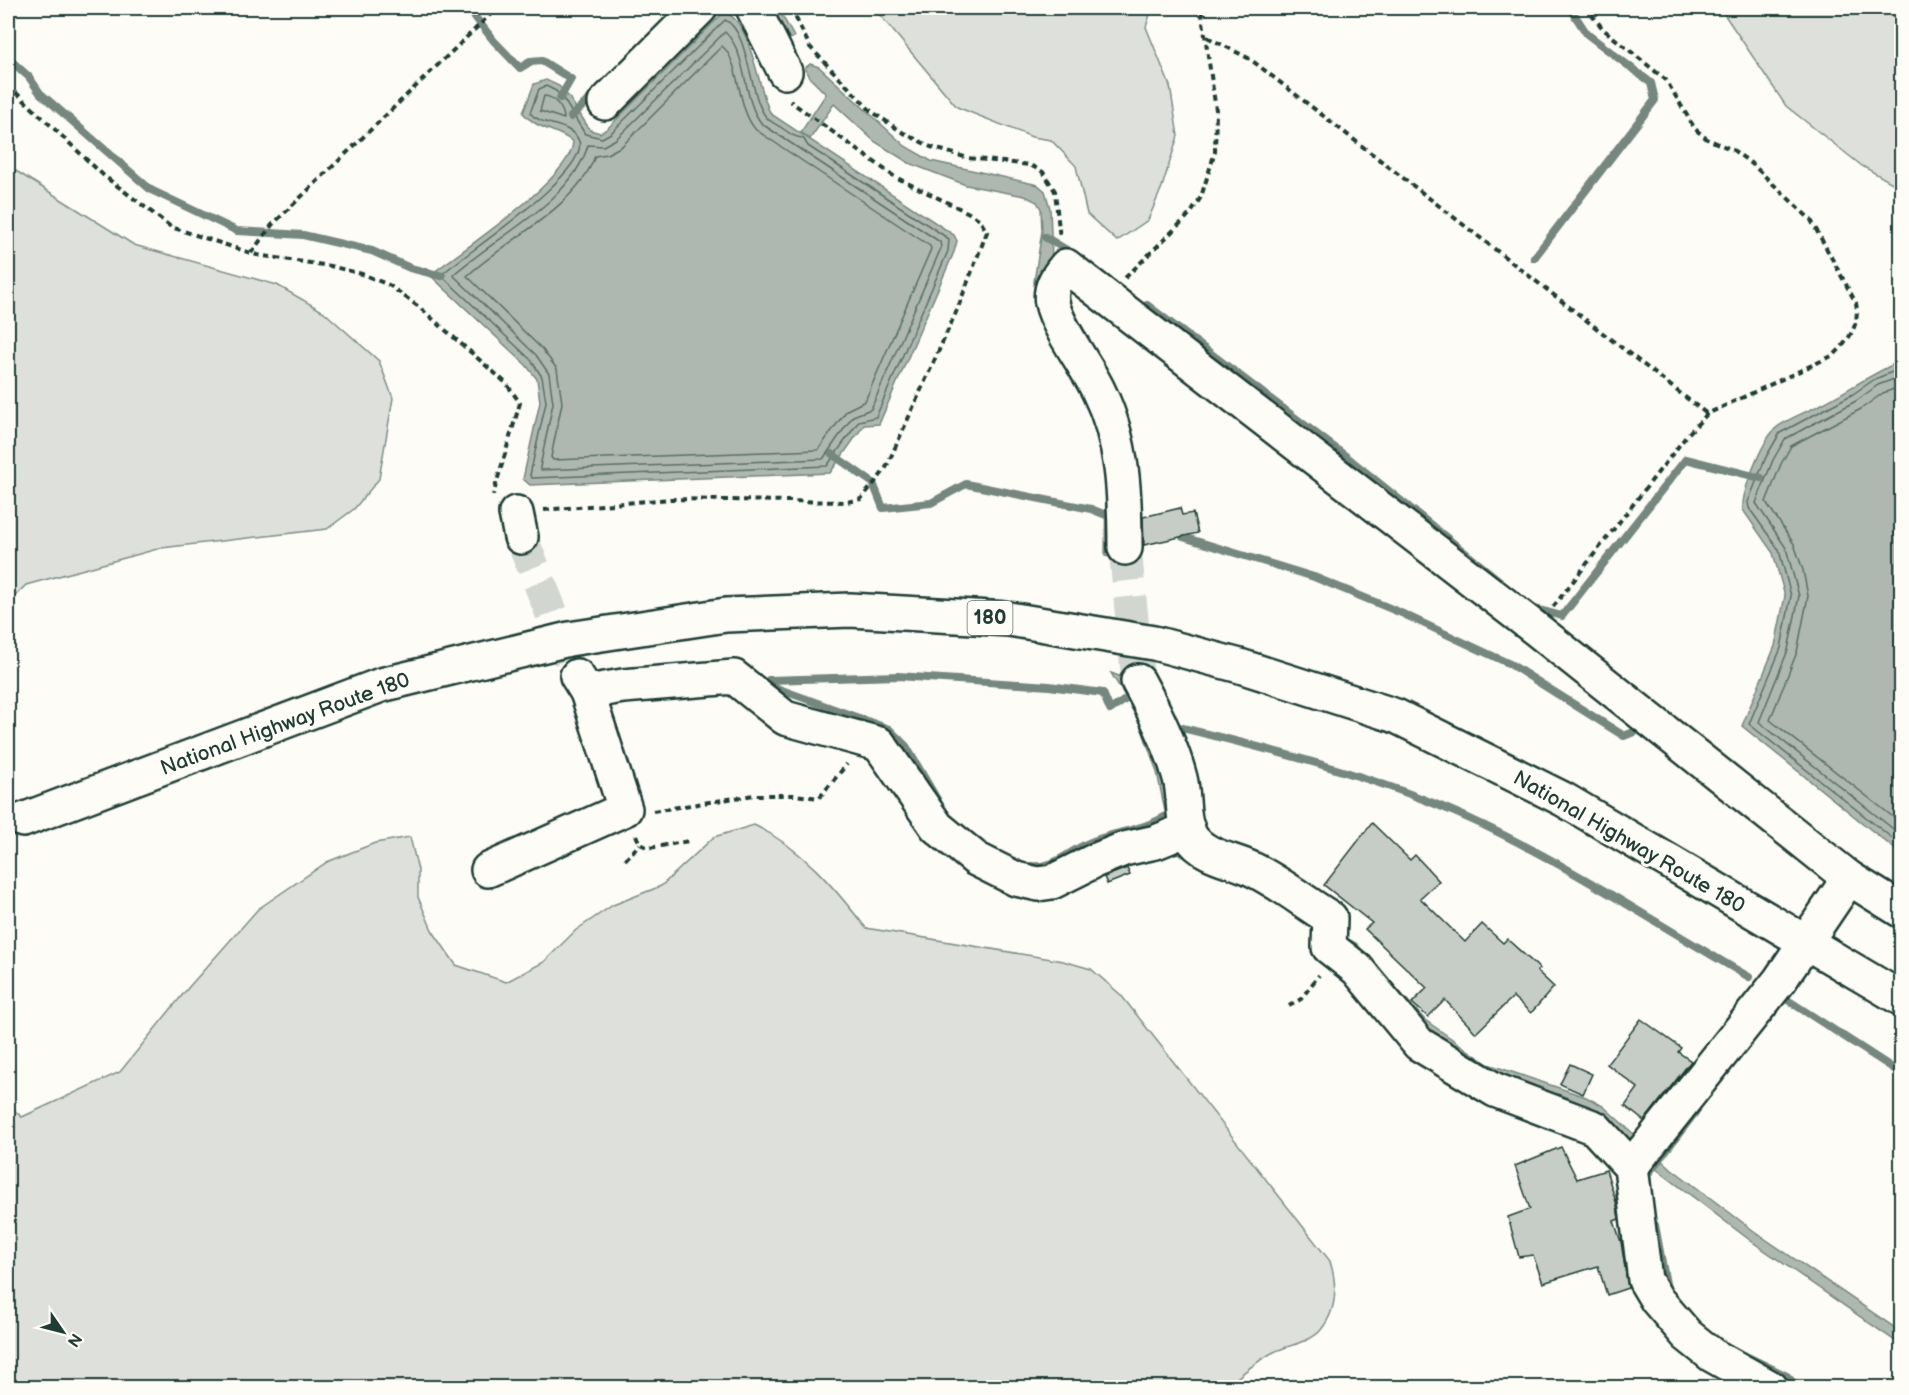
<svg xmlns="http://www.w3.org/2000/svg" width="1909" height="1395" font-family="'Balsamiq Sans',sans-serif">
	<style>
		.green { fill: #dde0db; stroke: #7e8e88; stroke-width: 1.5 }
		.water { fill: #aeb8b1; stroke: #75877f; stroke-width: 1.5 }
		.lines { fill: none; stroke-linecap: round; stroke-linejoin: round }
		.shore { stroke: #586e66; stroke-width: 1.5 }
		.stream { stroke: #75877f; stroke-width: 8 }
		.building { fill: #c6cdc7; stroke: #1f3d34; stroke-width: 1.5 }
		.minor-tunnel { stroke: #d1d6d0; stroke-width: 33; stroke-dasharray: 33 16; stroke-linecap: butt }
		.minor-casing { stroke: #1f3d34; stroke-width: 38 }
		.highway-casing { stroke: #1f3d34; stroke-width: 38 }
		.path { stroke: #1f3d34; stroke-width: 4; stroke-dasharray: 6 4.5; stroke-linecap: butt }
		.minor { stroke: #fdfcf7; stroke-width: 33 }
		.highway { stroke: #fdfcf7; stroke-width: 33 }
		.labels { text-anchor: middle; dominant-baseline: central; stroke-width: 6; stroke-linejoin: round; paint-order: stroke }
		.shield { fill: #fdfcf7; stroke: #62766e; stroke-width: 1.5 }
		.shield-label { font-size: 20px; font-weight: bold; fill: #1f3d34 }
		.street-label { font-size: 21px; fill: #1f3d34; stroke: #fdfcf7 }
	</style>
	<rect width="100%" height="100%" fill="#fdfcf7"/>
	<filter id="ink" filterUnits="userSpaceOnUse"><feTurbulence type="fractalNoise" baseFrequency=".0167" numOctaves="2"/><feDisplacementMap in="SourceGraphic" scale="12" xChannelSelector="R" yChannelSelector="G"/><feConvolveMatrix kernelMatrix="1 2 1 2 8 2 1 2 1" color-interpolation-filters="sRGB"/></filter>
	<g filter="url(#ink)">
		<g class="green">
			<polygon points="874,8 1152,8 1146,27 1170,86 1178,136 1162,187 1148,220 1117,241 1087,214 1076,166 1051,140 1032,137 957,107"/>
			<polygon points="1720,8 1901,8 1901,188 1862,166 1786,106"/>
			<polygon points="8,166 134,245 277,285 324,312 379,361 393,398 379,479 354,509 327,529 161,548 26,585 8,603"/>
			<path d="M754 825C802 848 833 886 866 928L1063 961 1091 969 1121 995 1330 1261C1337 1284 1338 1310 1320 1331 1309 1343 1288 1345 1274 1352 1256 1361 1240 1376 1224 1388L8 1387V1105L22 1117 120 1072 188 988 258 909 327 862 375 843 410 837 418 870V897L432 930 456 965 506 982 544 962 576 930 613 905 661 886 714 837Z"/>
		</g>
		<g class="water">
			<polygon points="773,8 778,8 794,37 790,39"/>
			<path d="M723 13C751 15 758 93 771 114L954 235 957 241 954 252 879 424 864 425 830 473 530 485 523 479 540 402 537 379 526 365 430 275C461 251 572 178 573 142 558 129 537 130 523 113L534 84 546 80 559 86 569 97 590 130 600 133 607 129Z"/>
			<polygon points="810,64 819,67 905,146 931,161 1038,185 1045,191 1050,208 1052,259 1097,397 1118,558 1105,556 1106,478 1102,447 1077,381 1038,314 1034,282 1042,231 1041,209 1037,202 1025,196 966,185 909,163 874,141 834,104 810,139 801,132 826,94 811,79 805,68"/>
			<path d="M1901 361V854L1742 726 1775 646 1785 596 1773 553 1743 510C1741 492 1762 442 1775 429 1786 419 1807 412 1820 405 1848 391 1872 373 1901 361Z"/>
			<polygon points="1111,673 1125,678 1155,736 1179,813 1344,937 1356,943 1425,1020 1488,1064 1586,1097 1603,1106 1672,1169 1758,1234 1901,1332 1901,1345 1751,1241 1643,1159 1436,1045 1339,946 1280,904 1254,888 1196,865 1173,850 1157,772 1138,718"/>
		</g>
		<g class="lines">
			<g class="shore">
				<path d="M725 20C750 31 749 99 767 118 771 122 777 125 782 128 789 133 795 138 803 138L808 146 949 239 948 251 876 417 859 421 827 466 532 478 530 475 546 402 542 377 531 360 441 275C463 255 596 169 578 139 568 122 542 127 530 113L539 89 546 86 556 91 564 100 585 134 602 138 611 133Z"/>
				<path d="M725 32C749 55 741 98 762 124L940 242 941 248 871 409 853 416 823 459 541 470 540 467 553 403 549 374 536 355 453 275C495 237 573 201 588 145L603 146 616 139Z"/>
				<path d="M722 46C741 62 736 108 756 130L930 246 931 249 865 401 847 410 818 450 553 460 551 457 562 403 557 369 542 349 467 276C506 240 577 207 595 156L607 154 622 146Z"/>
				<path d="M544 96C554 96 564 109 564 119L540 111Z"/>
				<polyline points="1902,368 1875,379 1853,394 1780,433 1766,457 1748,502 1749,508 1779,550 1791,596 1781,648 1749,724 1902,846"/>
				<polyline points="1902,376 1878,385 1856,401 1785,439 1773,460 1756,503 1786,548 1799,596 1788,650 1759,722 1902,836"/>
				<polyline points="1902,386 1883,393 1861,409 1791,446 1781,464 1766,502 1794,544 1803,570 1808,596 1797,652 1770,720 1902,824"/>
			</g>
			<g class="stream">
				<polyline points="468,8 494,41 520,68 530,62 542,61 571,79 560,98"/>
				<polyline points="8,58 29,77 40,93 151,190 237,231 303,235 372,251 410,268 442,276"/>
				<polyline points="571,117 595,94"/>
				<polyline points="1045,237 1075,255"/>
				<polyline points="1534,258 1655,100 1651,83 1587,34 1570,8"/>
				<polyline points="1147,305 1352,461 1500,581"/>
				<polyline points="832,454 873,483 883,508 931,503 966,484 1091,509 1111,517"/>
				<polyline points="1183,537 1314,577 1399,612 1510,664 1624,736 1641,729"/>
				<polyline points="1532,608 1562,616 1686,459 1761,478"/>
				<polyline points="769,680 898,676 1049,686 1103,693 1110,710 1128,698"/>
				<polyline points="768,682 779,689 889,729 906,746 938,801"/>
				<path d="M1170 725C1274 750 1384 778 1481 824 1574 868 1660 926 1749 977"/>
				<path d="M1031 866C1053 869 1067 853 1086 844 1114 831 1144 831 1169 814"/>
				<polyline points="1780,1000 1783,997 1902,1074"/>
				<polyline points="1648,1183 1647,1175 1697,1110"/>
				<polyline points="1655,1225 1667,1289"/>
				<polyline points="1746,1356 1787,1376 1798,1388"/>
			</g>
		</g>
		<g class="building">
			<polygon points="1180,508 1182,515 1193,513 1198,533 1144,545 1143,517"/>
			<polygon points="1372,823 1410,860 1415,855 1439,881 1420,898 1465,942 1482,924 1503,943 1507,939 1540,969 1537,971 1554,987 1531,1013 1513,997 1476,1033 1445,1000 1428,1017 1412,1003 1427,988 1365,929 1372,923 1324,885"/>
			<polygon points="1127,868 1130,875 1107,884 1104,877"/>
			<polygon points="1641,1019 1681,1048 1678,1052 1691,1061 1644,1121 1625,1106 1638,1088 1607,1064"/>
			<polygon points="1570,1064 1592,1074 1583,1094 1560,1084"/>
			<polygon points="1561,1147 1577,1179 1606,1170 1617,1205 1619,1219 1614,1221 1621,1242 1628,1288 1607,1295 1598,1266 1543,1283 1533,1255 1519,1257 1508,1217 1530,1209 1515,1166"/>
		</g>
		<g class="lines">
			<g class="minor-tunnel">
				<polyline points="521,537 577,676"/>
				<polyline points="1125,548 1138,681"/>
			</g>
			<defs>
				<g id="minor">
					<polyline points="753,8 785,72"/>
					<polyline points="605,103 700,8"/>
					<polyline points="516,513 521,537"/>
					<path d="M1125 548C1125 493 1123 441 1099 392 1087 366 1058 329 1052 303 1049 288 1057 277 1066 266L1536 629 1849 878 1780 980 1631 1167"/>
					<path d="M1138 681C1155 712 1171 744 1180 778 1185 796 1181 822 1191 837 1204 857 1232 859 1252 869 1279 882 1304 902 1330 918L1329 947 1357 969 1419 1044 1495 1090 1595 1128 1631 1167 1645 1280 1657 1300 1687 1335 1712 1355 1771 1388"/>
					<polyline points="587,692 623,686 734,677 785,718 879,744 937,827 976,859 1016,879 1038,884 1052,882 1094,861 1124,849 1156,842 1188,829"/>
					<polyline points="488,870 625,809 587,692 577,676"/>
					<polyline points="1849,878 1902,911"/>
				</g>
				<polyline id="highway" points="23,820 381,685 569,639 726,615 850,610 1009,619 1154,643 1240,666 1396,716 1563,799 1902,999"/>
			</defs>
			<use href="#minor" class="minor-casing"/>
			<use href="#highway" class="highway-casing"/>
			<g class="path">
				<polyline points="791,8 810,47 871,111 902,132 931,147 968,158 1030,165 1043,172 1055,191 1060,239"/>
				<polyline points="1207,37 1250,59 1707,414"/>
				<polyline points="8,85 103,175 171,227 257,255 330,266 362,274 389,285 419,307 506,383 520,403 493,495"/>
				<polyline points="251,253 272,225 497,8"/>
				<polyline points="1125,278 1191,213 1201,197 1215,152 1216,110 1201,8"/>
				<polyline points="544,510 670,499 847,502 861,499 885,470 957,310 987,232 979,219 969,213 895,177 790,101"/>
				<path d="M1553 607 1688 434 1707 414 1834 355C1849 340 1860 325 1856 303L1811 220 1752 164 1733 150 1707 139 1695 129 1666 80 1603 29 1587 8"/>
				<polyline points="653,811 754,795 794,795 819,798 847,764"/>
				<polyline points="636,835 640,844 649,848 689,841"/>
				<polyline points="625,860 640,844"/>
				<polyline points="1289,1006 1301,999 1319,975"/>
				<polyline points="1894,1028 1902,1032"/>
			</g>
			<use href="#minor" class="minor"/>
			<use href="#highway" class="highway"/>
		</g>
	</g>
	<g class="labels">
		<rect class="shield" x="967.5" y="601" width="45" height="34" rx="4.5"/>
		<g class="shield-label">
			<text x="990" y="618">180</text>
		</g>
		<g class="street-label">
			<text transform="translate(285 724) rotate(-20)">National Highway Route 180</text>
			<text transform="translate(1629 842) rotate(30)">National Highway Route 180</text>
		</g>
	</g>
	<rect width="1909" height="1395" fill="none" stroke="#fdfcf7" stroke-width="30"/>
	<rect x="15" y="15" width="1879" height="1365" fill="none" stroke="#1f3d34" stroke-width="2" filter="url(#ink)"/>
	<g transform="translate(63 1332) rotate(125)" stroke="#fdfcf7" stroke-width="4.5" paint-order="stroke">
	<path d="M0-4.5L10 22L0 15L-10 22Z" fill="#1f3d34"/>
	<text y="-9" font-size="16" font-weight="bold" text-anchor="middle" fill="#1f3d34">N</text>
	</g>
</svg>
